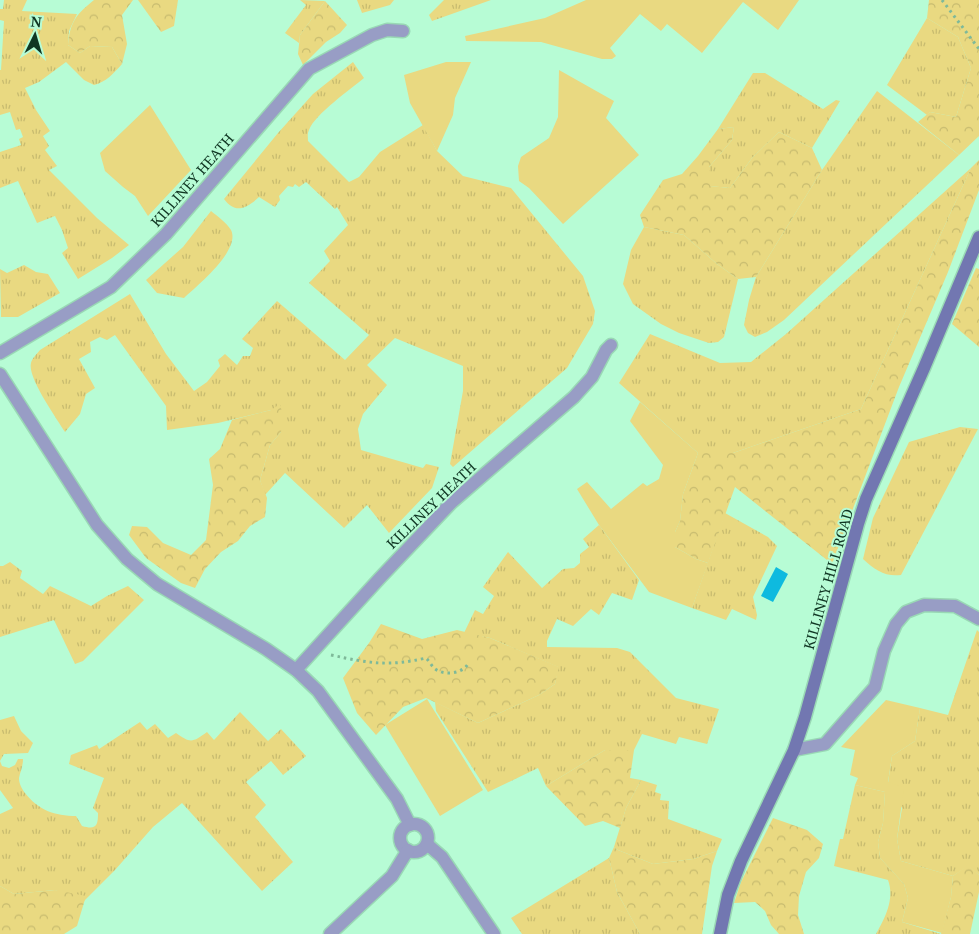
<svg xmlns="http://www.w3.org/2000/svg" width="979" height="934" font-family="'Noto Serif',serif">
	<style>
		.grass { fill: url(#grass-tufts) }
		.forest { fill: url(#forest-crowns) }
		.garden { fill: #e9d981 }
		.water { fill: #0ebadf }
		.lines { fill: none; stroke-linecap: round; stroke-linejoin: round }
		.minor-casing { stroke: #99d8b5; stroke-width: 15 }
		.secondary-casing { stroke: #99d8b5; stroke-width: 15 }
		.path { stroke: #7eb999; stroke-width: 3; stroke-dasharray: 2.5 4; stroke-linecap: butt }
		.minor { stroke: #989dc5; stroke-width: 12 }
		.secondary { stroke: #7277b1; stroke-width: 12 }
		.labels { text-anchor: middle; dominant-baseline: central; stroke-width: 4; stroke-linejoin: round; paint-order: stroke }
		.street-label { font-size: 14px; fill: #103623; stroke: #b7fcd5 }
	</style>
	<defs>
		<pattern id="grass-tufts" width="24" height="20" patternUnits="userSpaceOnUse" patternTransform="scale(1.25)"><rect width="24" height="20" fill="#e9d981"/><path d="M3 7l-1-3M5 7V3M7 7l1-3M15 17l-1-3M17 17v-4M19 17l1-3" fill="none" stroke="#c7bb6f"/></pattern>
		<pattern id="forest-crowns" width="20" height="18" patternUnits="userSpaceOnUse" patternTransform="scale(1.25)"><rect width="20" height="18" fill="#e9d981"/><path d="M2 6a3 3 0 1 1 6 0M12 15a3 3 0 1 1 6 0" fill="none" stroke="#c7bb6f"/></pattern>
	</defs>
	<rect width="100%" height="100%" fill="#b7fcd5"/>
	<g class="grass">
		<path d="M4 0H27L22 11 77 14 69 31 68 45 80 53 90 46 112 47 122 64C113 74 106 82 94 85L84 80 66 62 39 82 25 88 36 110 50 131 43 136 49 146 45 150 57 166 49 170 97 218 129 245 112 258 78 279 62 253 68 248 62 230 55 216 37 223 18 181 0 188V152L21 145 19 139 23 137 20 129 16 130 10 112 0 115V70H1L4 21 0 20V9H3Z"/>
		<polygon points="300,0 325,1 300,35 299,43 285,33 306,5"/>
		<polygon points="357,0 394,0 390,5 362,13"/>
		<polygon points="444,0 491,0 432,21 429,15"/>
		<polygon points="927,18 958,37 971,68 956,117 930,112 927,115 887,85"/>
		<path d="M353 62 364 78C351 89 315 114 309 130 307 134 308 137 308 141L349 182 359 177 380 152 423 125 437 151 463 176 511 188 583 276 595 311 593 324 567 368 453 467 450 464 463 391V366L395 338 367 365 387 385 363 414 358 429 361 450 423 468 426 464 439 467 432 488 389 533 367 505 344 528 285 473 265 495 260 480 270 445 281 432 271 410 218 423 167 430 166 406 115 335 107 340 100 337 90 342 91 352 79 359 95 388 86 394 80 414 65 432C57 419 27 377 31 363 32 358 37 354 40 350L130 294 166 354 194 391 207 382 220 366 218 360 225 354 237 365 243 356H250L253 348 242 339 277 301 345 360 369 335 309 283 330 261 324 251 348 225 337 207 335 209 306 182 299 187 295 184 293 187 288 186 279 196 280 200 275 207 259 197C246 209 235 214 224 199L278 133 313 94Z"/>
		<polygon points="753,73 765,73 823,109 836,100 840,101 812,148 779,132 752,158 730,188 709,186 709,167 732,140 734,127 718,129"/>
		<polygon points="877,91 959,155 784,320 767,332 755,337 748,333 744,325 749,300 756,277 822,170"/>
		<polygon points="971,168 861,409 733,453 698,453 619,383 650,334 720,363 751,362 786,334"/>
		<path d="M211 211C217 216 227 223 231 230 241 250 198 285 184 298L157 293 146 280 183 247Z"/>
		<polygon points="644,227 684,235 717,264 738,279 724,337 718,342 709,343 679,333 661,324 633,304 623,284 631,250"/>
		<polygon points="24,265 36,272 48,274 60,293 18,317 1,317 0,269 7,273"/>
		<path d="M960 427 978 429 901 575C885 577 875 570 863 559L873 518 909 442Z"/>
		<polygon points="725,513 768,537 777,546 753,597 757,615 756,620 732,609 726,620 692,608"/>
		<polygon points="599,525 639,580 632,600 612,593 599,615 591,609 573,626 557,619 547,641 547,647 617,648 630,652 676,698 719,709 707,744 679,737 676,744 642,734 634,750 605,750 546,786 538,768 488,792 436,711 435,702 478,723 539,695 555,684 558,667 490,638 464,633 475,610 483,614 494,596 483,587 508,552 542,588 563,569 574,568 580,563 580,554 589,547 583,539"/>
		<polygon points="10,562 22,571 20,578 43,594 50,586 91,606 107,596 128,586 144,600 83,661 75,664 54,620 0,637 0,566 3,566"/>
		<polygon points="977,630 979,632 979,875 968,866 953,876 901,861 897,839 902,808 888,783 892,756 915,741 920,708 948,715"/>
		<path d="M240 712 268 741 281 729 306 756 283 775 271 761 246 782 266 805 255 817 293 862 262 891 182 803 153 827 115 870 84 901 55 890 14 894 0 886V814L13 808 0 790V720L14 716 21 731 33 743 28 753 4 754 0 761 2 766 9 768 15 765 18 759H23C23 767 20 772 19 778 19 784 22 789 25 793 38 810 55 816 76 816L82 826C96 830 98 826 98 813L93 808 104 778 69 764 71 755 97 745 99 749 140 722 147 730 155 724 168 738 176 733C191 744 193 742 207 732L214 740Z"/>
		<polygon points="641,780 657,785 655,792 661,794 660,800 669,801 668,819 722,839 717,851 693,859 653,864 618,850 614,847 626,808"/>
		<path d="M855 785 885 792 883 823 878 842 880 858 904 884 908 898 902 922 941 934H876C885 918 895 899 888 880L834 866 840 839H843Z"/>
		<polygon points="609,858 617,892 640,934 522,934 511,918"/>
	</g>
	<g class="forest">
		<path d="M94 0H133L122 15 127 44 122 64 112 47 90 46 80 53 68 45C70 21 77 14 94 0Z"/>
		<polygon points="138,0 178,0 174,26 161,32"/>
		<polygon points="929,0 979,0 979,136 959,155 918,122 930,112 956,117 971,68 958,37 927,18"/>
		<polygon points="325,1 347,25 340,33 326,42 303,65 298,54 300,35"/>
		<polygon points="734,127 732,140 709,167 710,186 730,188 752,158 779,132 812,148 822,170 756,277 738,279 717,264 684,235 644,227 640,215 663,180 682,174 698,156 718,129"/>
		<polygon points="979,160 979,190 948,272 899,387 832,564 735,487 708,563 696,559 675,547 675,532 680,521 683,494 698,453 733,453 861,409 971,168"/>
		<polygon points="976,268 979,269 979,347 952,324"/>
		<polygon points="280,404 283,416 281,432 270,445 260,480 267,498 265,517 250,526 238,541 221,552 205,569 195,588 181,583 146,558 129,535 132,526 147,527 163,543 191,555 206,540 213,485 209,459 220,449 232,420 271,410"/>
		<polygon points="381,624 422,639 457,630 490,638 559,667 555,684 539,695 478,723 426,698 403,707 376,735 357,713 343,678 369,643"/>
		<polygon points="605,750 634,750 630,778 641,780 626,808 620,828 603,821 585,826 546,786"/>
		<polygon points="773,818 807,830 823,844 819,858 806,872 799,896 798,915 804,934 779,934 771,925 765,911 755,902 734,903 741,882"/>
		<polygon points="614,847 618,850 653,864 693,859 717,851 712,866 702,934 640,934 617,892 609,858"/>
		<polygon points="968,865 979,875 979,892 970,934 941,934 951,897 953,876"/>
		<polygon points="0,886 14,894 55,890 86,896 77,926 64,934 0,934"/>
	</g>
	<g class="garden">
		<polygon points="586,0 799,0 778,30 743,2 702,53 667,24 661,31 640,14 610,48 616,56 612,59 602,59 541,42 466,41 465,36 545,18"/>
		<polygon points="446,62 471,62 455,98 453,115 437,151 410,103 404,75"/>
		<polygon points="559,70 614,101 606,118 639,155 563,224 529,188 519,181 518,166 521,157 549,138 558,117"/>
		<polygon points="150,105 191,170 148,216 135,196 123,187 105,171 100,153"/>
		<polygon points="640,402 698,453 683,494 680,521 675,532 675,547 696,559 708,563 692,608 649,592 599,525 577,489 587,482 611,509 643,483 647,486 659,479 663,465 630,421"/>
		<polygon points="427,699 483,790 440,816 385,725"/>
		<polygon points="886,700 920,708 915,741 892,756 888,782 904,787 897,839 901,861 953,876 951,897 942,933 902,922 908,898 904,884 880,858 878,842 883,823 885,792 855,785 858,778 850,775 855,750 841,747"/>
	</g>
	<polygon class="water" points="776,567 788,574 773,602 761,596"/>
	<g class="lines">
		<defs>
			<g id="minor">
				<polyline points="0,353 111,287 166,234 309,69 372,35 387,30 403,31"/>
				<polyline points="0,374 97,525 127,559 157,584 266,649 296,670 318,691 397,799 410,825"/>
				<polyline points="296,670 379,579 451,503 574,397 592,377 606,350 611,345"/>
				<polyline points="794,750 825,744 875,687 884,651 896,624 906,612 924,605 955,606 979,619"/>
				<circle cx="414" cy="838" r="14"/>
				<polyline points="427,844 442,857 494,934"/>
				<polyline points="330,934 392,876 408,850"/>
			</g>
			<polyline id="secondary" points="720,934 728,895 741,861 794,750 805,717 858,524 866,499 924,368 979,237"/>
		</defs>
		<use href="#minor" class="minor-casing"/>
		<use href="#secondary" class="secondary-casing"/>
		<g class="path">
			<polyline points="942,0 979,49"/>
			<path d="M331 655C369 663 387 667 426 658 429 661 431 665 434 668 443 676 462 674 468 664"/>
		</g>
		<use href="#minor" class="minor"/>
		<use href="#secondary" class="secondary"/>
	</g>
	<g class="labels">
		<g class="street-label">
			<text transform="translate(192 180) rotate(-49)">KILLINEY HEATH</text>
			<text transform="translate(431 505) rotate(-44)">KILLINEY HEATH</text>
			<text transform="translate(828 579) rotate(-74)">KILLINEY HILL ROAD</text>
		</g>
	</g>
	<g transform="translate(35 35) rotate(5)" stroke="#b7fcd5" stroke-width="4" paint-order="stroke">
	<path d="M0-4L9 19L0 12L-9 19Z" fill="#103623"/>
	<text y="-8" font-size="14" font-weight="bold" text-anchor="middle" fill="#103623">N</text>
	</g>
</svg>
